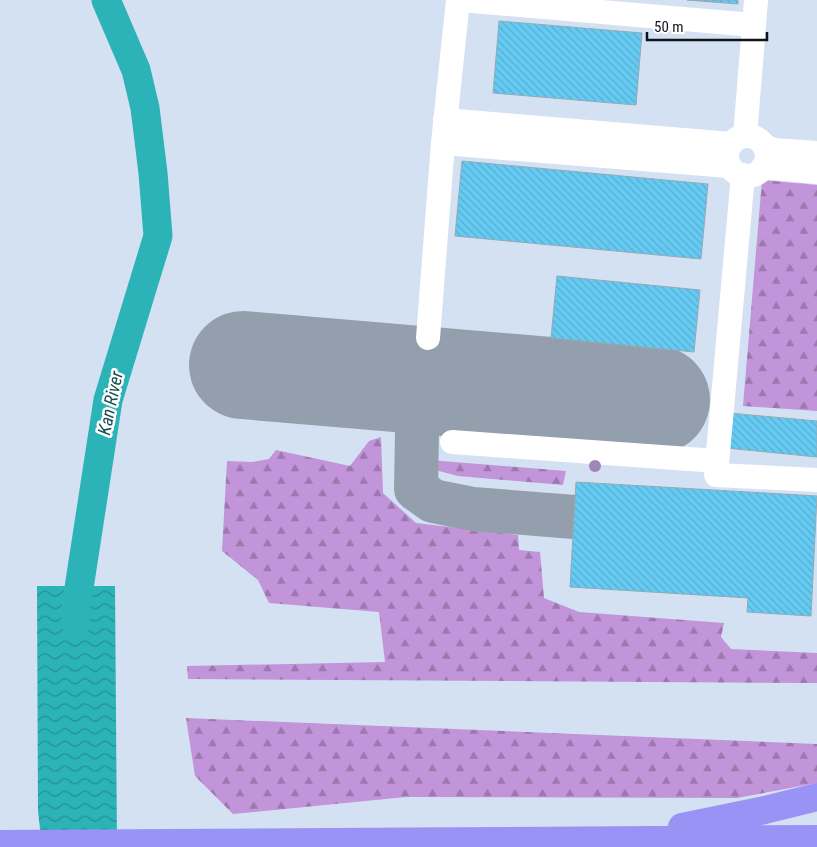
<svg xmlns="http://www.w3.org/2000/svg" width="817" height="847" font-family="'Roboto Condensed',sans-serif">
	<style>
		.forest { fill: url(#forest-firs) }
		.water { fill: url(#water-waves) }
		.lines { fill: none; stroke-linecap: round; stroke-linejoin: round }
		.river { stroke: #2cb3b7; stroke-width: 29 }
		.taxiway { stroke: #949fae; stroke-width: 44 }
		.runway { stroke: #949fae; stroke-width: 108 }
		.building { fill: url(#building-back-hatch); stroke: #94aab4 }
		.minor { stroke: #fff; stroke-width: 24 }
		.highway { stroke: #9993f5; stroke-width: 28 }
		.tree { fill: #9e85ba }
		.labels { text-anchor: middle; dominant-baseline: central; stroke-width: 5; stroke-linejoin: round; paint-order: stroke }
		.water-label { font-size: 18px; font-style: italic; fill: #184f51; stroke: #fff }
	</style>
	<defs>
		<pattern id="forest-firs" width="22" height="20" patternUnits="userSpaceOnUse" patternTransform="scale(1.25)"><rect width="22" height="20" fill="#c294d9"/><path d="M5 1l3.5 6h-7zM16 11l3.5 6h-7z" fill="#9c78af"/></pattern>
		<pattern id="water-waves" width="16" height="10" patternUnits="userSpaceOnUse" patternTransform="scale(1.25)"><rect width="16" height="10" fill="#2cb3b7"/><path d="M0 5q4-4 8 0t8 0" fill="none" stroke="#249094"/></pattern>
		<pattern id="building-back-hatch" width="6" height="6" patternUnits="userSpaceOnUse" patternTransform="scale(1.25)"><rect width="6" height="6" fill="#66cbf3"/><path d="M-1 5l2 2M0 0l6 6M5-1l2 2" fill="none" stroke="#57add0"/></pattern>
	</defs>
	<rect width="100%" height="100%" fill="#d4e1f3"/>
	<g class="forest">
		<polygon points="762,180 817,185 817,411 743,406"/>
		<polygon points="381,437 383,493 416,523 518,535 519,550 540,552 544,598 579,612 724,623 721,637 731,649 817,653 817,683 188,679 187,666 385,662 379,612 269,603 258,580 222,551 227,461 252,462 269,459 276,450 350,466 369,441"/>
		<polygon points="429,460 566,471 563,485 458,476 439,471"/>
		<polygon points="186,718 817,744 817,783 737,798 406,797 233,814 195,776"/>
	</g>
	<polygon class="water" points="37,586 115,586 117,847 42,847 38,811"/>
	<g class="lines">
		<polyline class="river" points="76,623 75,614 108,400 158,236 153,173 145,108 136,70 106,0"/>
		<polyline class="taxiway" points="463,384 441,390 426,403 417,432 416,489 433,501 473,509 574,517"/>
		<polyline class="runway" points="243,365 656,400"/>
	</g>
	<g class="building">
		<polygon points="687,0 738,0 738,4"/>
		<polygon points="499,21 642,33 636,105 493,93"/>
		<polygon points="462,161 708,184 701,259 455,236"/>
		<polygon points="557,276 700,290 694,352 551,338"/>
		<polygon points="729,413 817,421 817,457 726,448"/>
		<polygon points="576,482 817,496 811,616 747,612 748,598 570,587"/>
	</g>
	<g class="lines">
		<g class="minor">
			<polyline points="460,0 754,25"/>
			<polyline points="445,120 731,144"/>
			<polyline points="745,136 756,0"/>
			<circle cx="747" cy="156" r="20"/>
			<polyline points="443,143 729,166"/>
			<polyline points="764,146 774,150 817,153"/>
			<polyline points="763,167 817,172"/>
			<polyline points="743,175 716,475 817,480"/>
			<polyline points="428,338 443,143 458,0"/>
			<polyline points="452,442 717,461"/>
		</g>
		<g class="highway">
			<polyline points="682,827 765,810 817,797"/>
			<path d="M0 844C272 844 545 839 817 839"/>
		</g>
	</g>
	<circle class="tree" cx="595" cy="466" r="6"/>
	<g class="labels">
		<g class="water-label">
			<text transform="translate(110 403) rotate(-78)">Kan River</text>
		</g>
	</g>
	<path d="M647 32v8h120v-8" fill="none" stroke="#0f141a" stroke-width="2.5"/>
	<text x="654" y="32" font-size="15" fill="#0f141a" stroke="#ffffff" stroke-width="4" paint-order="stroke">50 m</text>
</svg>
